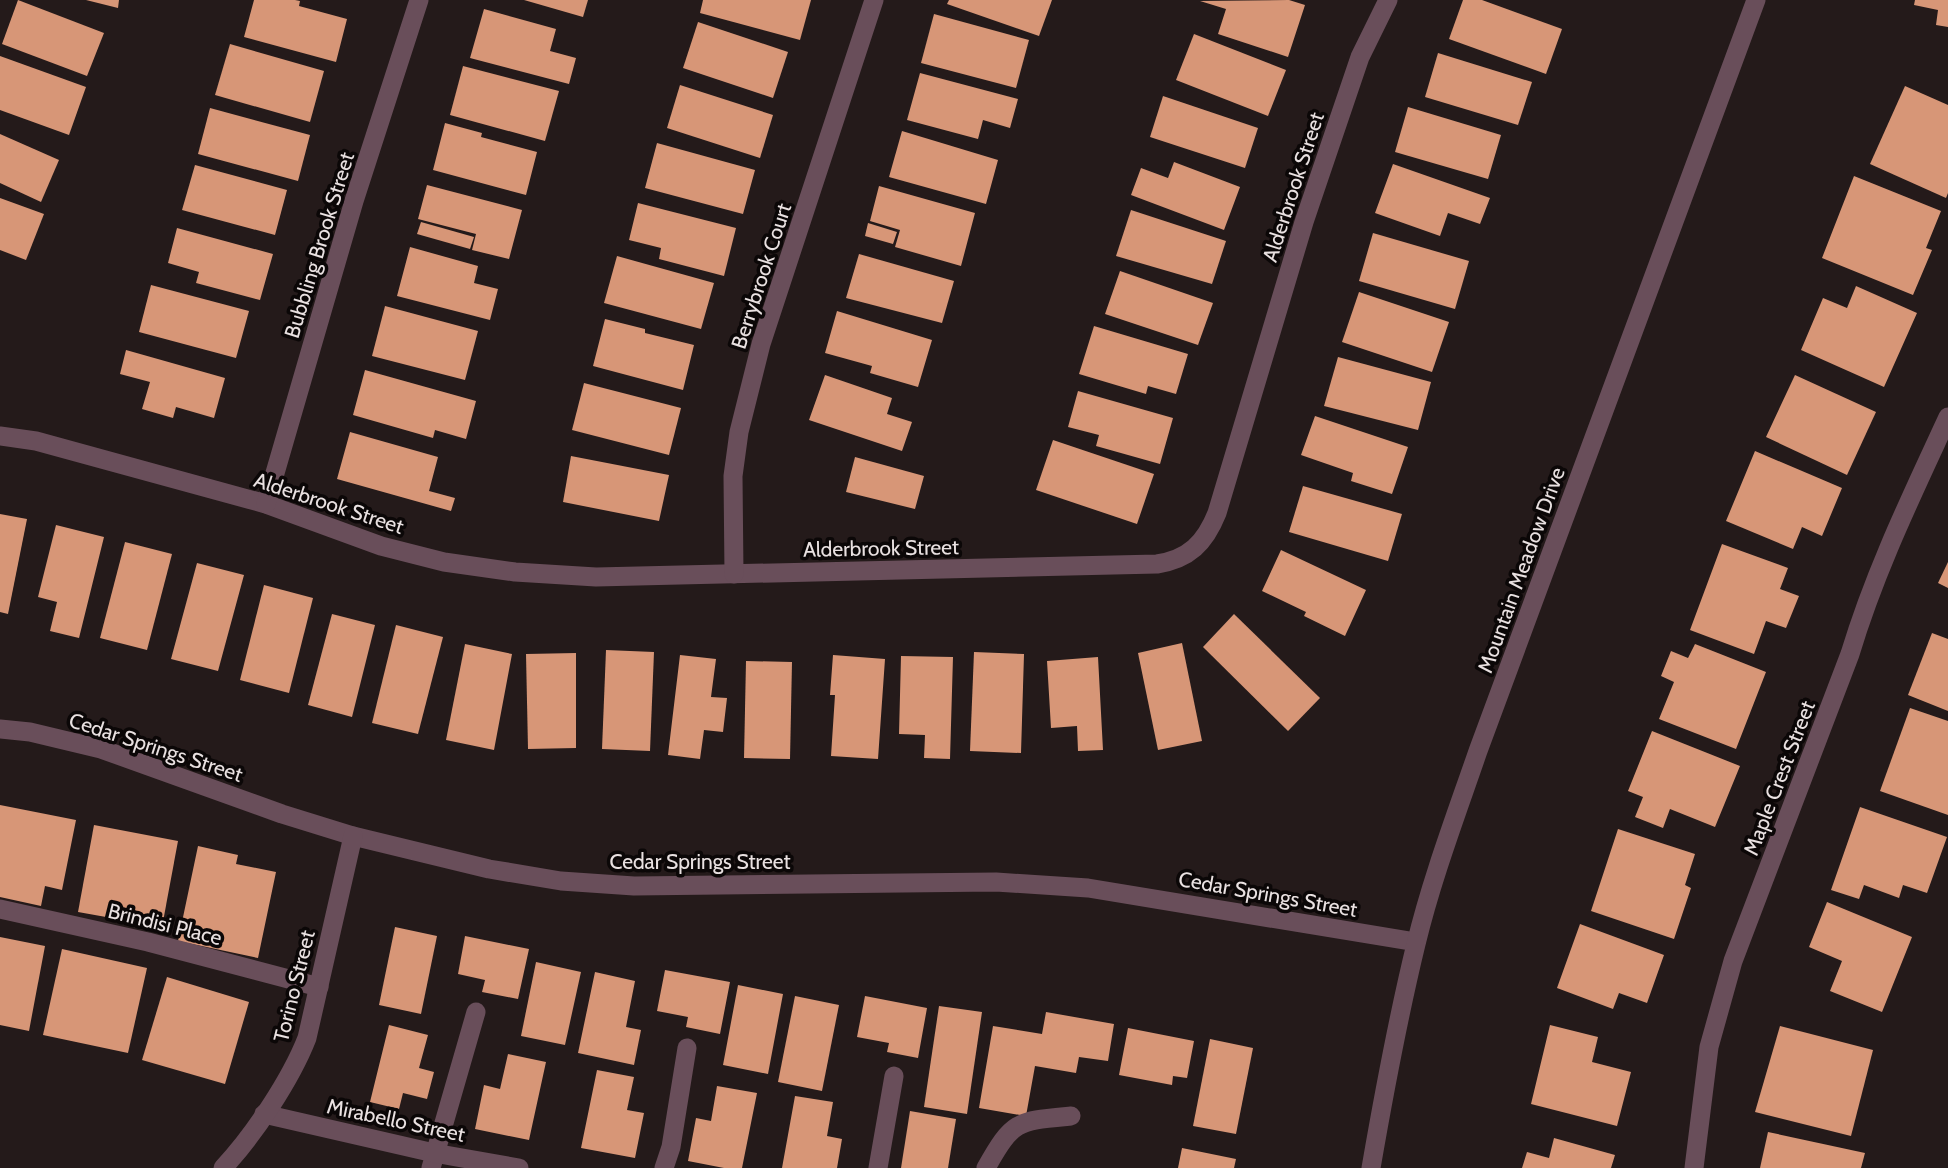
<svg xmlns="http://www.w3.org/2000/svg" width="1948" height="1168" font-family="Cabin,sans-serif">
	<style>
		.building { fill: #d79677 }
		.lines { fill: none; stroke-linecap: round; stroke-linejoin: round }
		.service { stroke: #694e5a; stroke-width: 19 }
		.minor { stroke: #694e5a; stroke-width: 19 }
		.tertiary { stroke: #694e5a; stroke-width: 19 }
		.labels { text-anchor: middle; dominant-baseline: central; stroke-width: 7; stroke-linejoin: round; paint-order: stroke }
		.street-label { font-size: 21px; fill: #e9e1e1; stroke: #0b0707 }
	</style>
	<rect width="100%" height="100%" fill="#241a1a"/>
	<g class="building">
		<polygon points="18,0 104,33 87,76 2,44"/>
		<polygon points="86,0 119,0 118,8"/>
		<polygon points="254,0 295,0 300,1 299,6 347,19 336,62 244,37"/>
		<polygon points="524,0 588,0 583,17"/>
		<polygon points="703,0 811,0 800,40 700,13"/>
		<polygon points="949,0 1052,0 1039,36 947,4"/>
		<polygon points="1289,0 1305,5 1288,57 1218,34 1226,9 1200,1"/>
		<polygon points="1463,0 1482,0 1562,29 1546,74 1449,39"/>
		<polygon points="1915,0 1948,0 1948,27 1936,25 1938,10 1914,5"/>
		<polygon points="484,9 556,29 550,51 576,58 569,84 470,58"/>
		<polygon points="934,14 1029,40 1016,88 921,63"/>
		<polygon points="698,22 788,52 773,98 683,68"/>
		<polygon points="1194,34 1286,70 1268,116 1176,80"/>
		<polygon points="230,44 324,71 310,122 215,95"/>
		<polygon points="1438,53 1532,82 1518,125 1425,97"/>
		<polygon points="0,56 86,87 69,135 0,110"/>
		<polygon points="463,66 559,91 545,141 450,115"/>
		<polygon points="920,73 1018,99 1010,128 983,120 978,139 907,120"/>
		<polygon points="680,85 773,115 760,158 667,128"/>
		<polygon points="1905,86 1948,105 1948,193 1946,198 1870,164"/>
		<polygon points="1163,96 1258,128 1245,168 1150,137"/>
		<polygon points="1408,107 1501,135 1488,179 1395,152"/>
		<polygon points="210,108 310,135 298,181 198,154"/>
		<polygon points="445,123 482,133 481,137 537,152 526,195 433,170"/>
		<polygon points="902,131 998,160 986,204 889,177"/>
		<polygon points="0,134 59,160 41,202 0,183"/>
		<polygon points="657,143 755,170 743,214 645,188"/>
		<polygon points="1174,162 1240,187 1224,230 1131,195 1141,168 1168,178"/>
		<polygon points="1393,164 1490,198 1480,224 1448,213 1440,236 1375,213"/>
		<polygon points="195,165 287,190 275,235 182,210"/>
		<polygon points="1854,176 1941,211 1926,248 1932,250 1913,295 1822,258"/>
		<polygon points="427,185 522,210 509,259 472,250 476,234 418,219"/>
		<polygon points="879,186 975,213 961,266 895,247 900,230 870,221"/>
		<polygon points="0,198 44,214 26,260 0,250"/>
		<polygon points="638,203 736,228 724,276 659,259 661,248 629,240"/>
		<polygon points="1131,210 1226,241 1212,284 1116,256"/>
		<polygon points="421,222 474,237 470,249 417,234"/>
		<polygon points="868,223 897,232 893,244 865,236"/>
		<polygon points="177,228 273,254 260,300 196,283 199,272 168,263"/>
		<polygon points="1373,233 1469,261 1455,309 1359,281"/>
		<polygon points="410,247 478,266 474,283 498,289 490,320 397,296"/>
		<polygon points="859,254 954,281 942,323 846,298"/>
		<polygon points="617,256 714,283 701,329 604,303"/>
		<polygon points="1120,271 1213,303 1198,345 1105,314"/>
		<polygon points="151,285 249,311 236,358 139,332"/>
		<polygon points="1856,286 1917,313 1884,387 1801,350 1823,298 1847,308"/>
		<polygon points="1359,292 1449,322 1432,372 1342,342"/>
		<polygon points="385,306 478,331 465,380 372,356"/>
		<polygon points="837,311 932,340 918,387 870,373 872,366 825,353"/>
		<polygon points="605,319 645,329 645,333 694,345 683,390 593,366"/>
		<polygon points="1094,326 1188,354 1176,394 1148,386 1146,394 1079,374"/>
		<polygon points="126,350 225,378 214,418 176,407 173,418 142,409 150,382 120,374"/>
		<polygon points="1338,357 1431,382 1418,430 1324,406"/>
		<polygon points="365,370 476,401 466,439 435,430 433,438 353,415"/>
		<polygon points="825,375 892,398 887,414 912,422 902,451 809,420"/>
		<polygon points="1795,375 1876,412 1847,475 1766,437"/>
		<polygon points="584,383 681,408 669,455 572,430"/>
		<polygon points="1078,391 1173,418 1160,464 1096,446 1099,435 1068,427"/>
		<polygon points="1315,416 1408,447 1392,494 1351,481 1353,473 1301,455"/>
		<polygon points="350,432 438,457 429,491 455,498 451,511 337,479"/>
		<polygon points="1053,440 1154,474 1137,524 1036,490"/>
		<polygon points="1755,451 1842,488 1822,536 1802,527 1793,549 1726,521"/>
		<polygon points="571,456 669,475 659,521 563,502"/>
		<polygon points="855,457 924,476 915,509 846,492"/>
		<polygon points="1303,486 1402,514 1388,561 1289,532"/>
		<polygon points="0,514 27,519 8,614 0,612"/>
		<polygon points="56,525 104,537 79,638 50,631 57,602 38,597"/>
		<polygon points="125,542 172,554 147,650 100,638"/>
		<polygon points="1722,544 1788,568 1780,589 1799,596 1786,628 1766,621 1754,654 1690,630"/>
		<polygon points="1281,550 1366,590 1345,636 1304,616 1306,612 1262,591"/>
		<polygon points="1948,562 1948,588 1938,583"/>
		<polygon points="197,563 244,575 218,671 171,659"/>
		<polygon points="264,585 313,598 289,693 240,680"/>
		<polygon points="332,614 375,625 352,717 308,705"/>
		<polygon points="1234,614 1320,698 1288,731 1203,647"/>
		<polygon points="396,625 443,637 418,734 372,723"/>
		<polygon points="1932,633 1948,639 1948,711 1908,695"/>
		<polygon points="1182,643 1202,741 1158,750 1138,653"/>
		<polygon points="465,644 512,654 494,750 446,740"/>
		<polygon points="1695,644 1766,672 1736,749 1659,719 1674,682 1661,676 1671,651 1688,658"/>
		<polygon points="606,650 654,652 650,751 602,749"/>
		<polygon points="974,652 1024,654 1021,753 970,751"/>
		<polygon points="576,653 576,748 528,749 526,654"/>
		<polygon points="680,655 716,659 711,697 727,698 723,732 704,730 700,759 668,755"/>
		<polygon points="833,655 885,659 878,759 831,756 835,695 830,695"/>
		<polygon points="901,656 953,657 950,759 924,758 925,735 899,734"/>
		<polygon points="1098,657 1103,750 1078,751 1077,726 1051,728 1047,661"/>
		<polygon points="746,661 792,662 790,759 744,758"/>
		<polygon points="1910,708 1948,721 1948,815 1880,791"/>
		<polygon points="1652,731 1740,766 1715,827 1670,809 1663,828 1635,817 1643,797 1628,791"/>
		<polygon points="0,805 76,820 62,890 45,886 41,906 0,897"/>
		<polygon points="1860,807 1947,837 1927,893 1903,885 1899,898 1864,885 1859,899 1831,890"/>
		<polygon points="94,825 178,841 162,927 78,912"/>
		<polygon points="1618,829 1695,854 1685,885 1691,888 1674,939 1591,911"/>
		<polygon points="198,846 238,855 236,864 276,872 258,958 178,941"/>
		<polygon points="1827,902 1912,937 1882,1012 1830,991 1842,961 1809,947"/>
		<polygon points="1580,924 1664,955 1647,1003 1619,993 1613,1009 1557,988"/>
		<polygon points="395,927 437,936 421,1014 379,1005"/>
		<polygon points="465,936 529,949 518,999 482,992 485,980 458,974"/>
		<polygon points="0,937 45,946 29,1031 0,1025"/>
		<polygon points="62,949 147,968 128,1053 43,1035"/>
		<polygon points="536,962 581,972 565,1045 521,1036"/>
		<polygon points="665,970 730,982 720,1034 686,1027 688,1017 657,1011"/>
		<polygon points="595,972 635,981 626,1027 641,1030 634,1065 578,1053"/>
		<polygon points="167,977 249,1002 225,1084 142,1060"/>
		<polygon points="738,985 783,994 768,1074 723,1065"/>
		<polygon points="795,996 839,1005 822,1091 778,1082"/>
		<polygon points="865,996 927,1008 918,1058 887,1052 889,1043 857,1037"/>
		<polygon points="939,1006 982,1012 967,1114 924,1107"/>
		<polygon points="1046,1012 1114,1024 1108,1061 1079,1057 1076,1073 1035,1066 1026,1116 979,1108 993,1026 1042,1034"/>
		<polygon points="389,1025 428,1035 419,1068 434,1072 427,1099 403,1093 399,1109 370,1102"/>
		<polygon points="1550,1025 1598,1037 1592,1062 1631,1072 1617,1126 1531,1104"/>
		<polygon points="1780,1026 1873,1050 1851,1136 1755,1112"/>
		<polygon points="1128,1028 1194,1041 1187,1078 1173,1076 1172,1085 1119,1075"/>
		<polygon points="1210,1039 1253,1048 1236,1134 1193,1126"/>
		<polygon points="508,1054 546,1062 529,1140 475,1129 484,1085 500,1089"/>
		<polygon points="597,1070 634,1077 627,1110 644,1113 635,1158 581,1148"/>
		<polygon points="717,1086 757,1093 742,1168 724,1168 688,1161 696,1118 711,1121"/>
		<polygon points="795,1096 833,1102 827,1136 842,1139 837,1168 782,1168"/>
		<polygon points="910,1111 956,1119 948,1168 901,1168"/>
		<polygon points="1768,1132 1865,1153 1861,1168 1760,1168"/>
		<polygon points="1554,1138 1615,1155 1611,1168 1522,1168 1527,1152 1549,1158"/>
		<polygon points="1182,1148 1236,1159 1234,1168 1178,1168"/>
	</g>
	<g class="lines">
		<g class="service">
			<polyline points="431,1168 476,1012"/>
			<polyline points="664,1168 671,1147 687,1048"/>
			<polyline points="878,1168 894,1076"/>
			<path d="M986 1168C1013 1120 1017 1121 1071 1116"/>
		</g>
		<g class="minor">
			<path d="M0 436 36 441 266 504 381 546 444 562 515 572 596 577 1157 564C1189 559 1205 543 1217 513L1304 222 1360 57 1388 0"/>
			<polyline points="266,504 354,201 419,0"/>
			<polyline points="734,574 733,476 739,432 761,344 874,0"/>
			<polyline points="0,729 30,732 101,749 282,814 353,836 489,869 561,881 634,886 996,882 1088,888 1416,942"/>
			<polyline points="0,909 148,942 319,987"/>
			<polyline points="264,1114 434,1153 519,1168"/>
			<path d="M223 1168C254 1135 291 1079 307 1038L353 836"/>
			<path d="M1694 1168 1709 1047 1733 961 1850 654C1875 571 1912 495 1948 417"/>
		</g>
		<path class="tertiary" d="M1371 1168C1384 1093 1398 1018 1416 944 1432 878 1456 815 1478 751L1756 0"/>
	</g>
	<g class="labels">
		<g class="street-label">
			<text transform="translate(1293 187) rotate(-72)">Alderbrook Street</text>
			<text transform="translate(319 245) rotate(-73)">Bubbling Brook Street</text>
			<text transform="translate(761 276) rotate(-72)">Berrybrook Court</text>
			<text transform="translate(329 503) rotate(18)">Alderbrook Street</text>
			<text transform="translate(881 548) rotate(-1)">Alderbrook Street</text>
			<text transform="translate(1521 570) rotate(-70)">Mountain Meadow Drive</text>
			<text transform="translate(156 747) rotate(18)">Cedar Springs Street</text>
			<text transform="translate(1779 778) rotate(-69)">Maple Crest Street</text>
			<text x="700" y="861">Cedar Springs Street</text>
			<text transform="translate(1268 894) rotate(10)">Cedar Springs Street</text>
			<text transform="translate(165 924) rotate(14)">Brindisi Place</text>
			<text transform="translate(294 986) rotate(-76)">Torino Street</text>
			<text transform="translate(396 1120) rotate(12)">Mirabello Street</text>
		</g>
	</g>
</svg>
